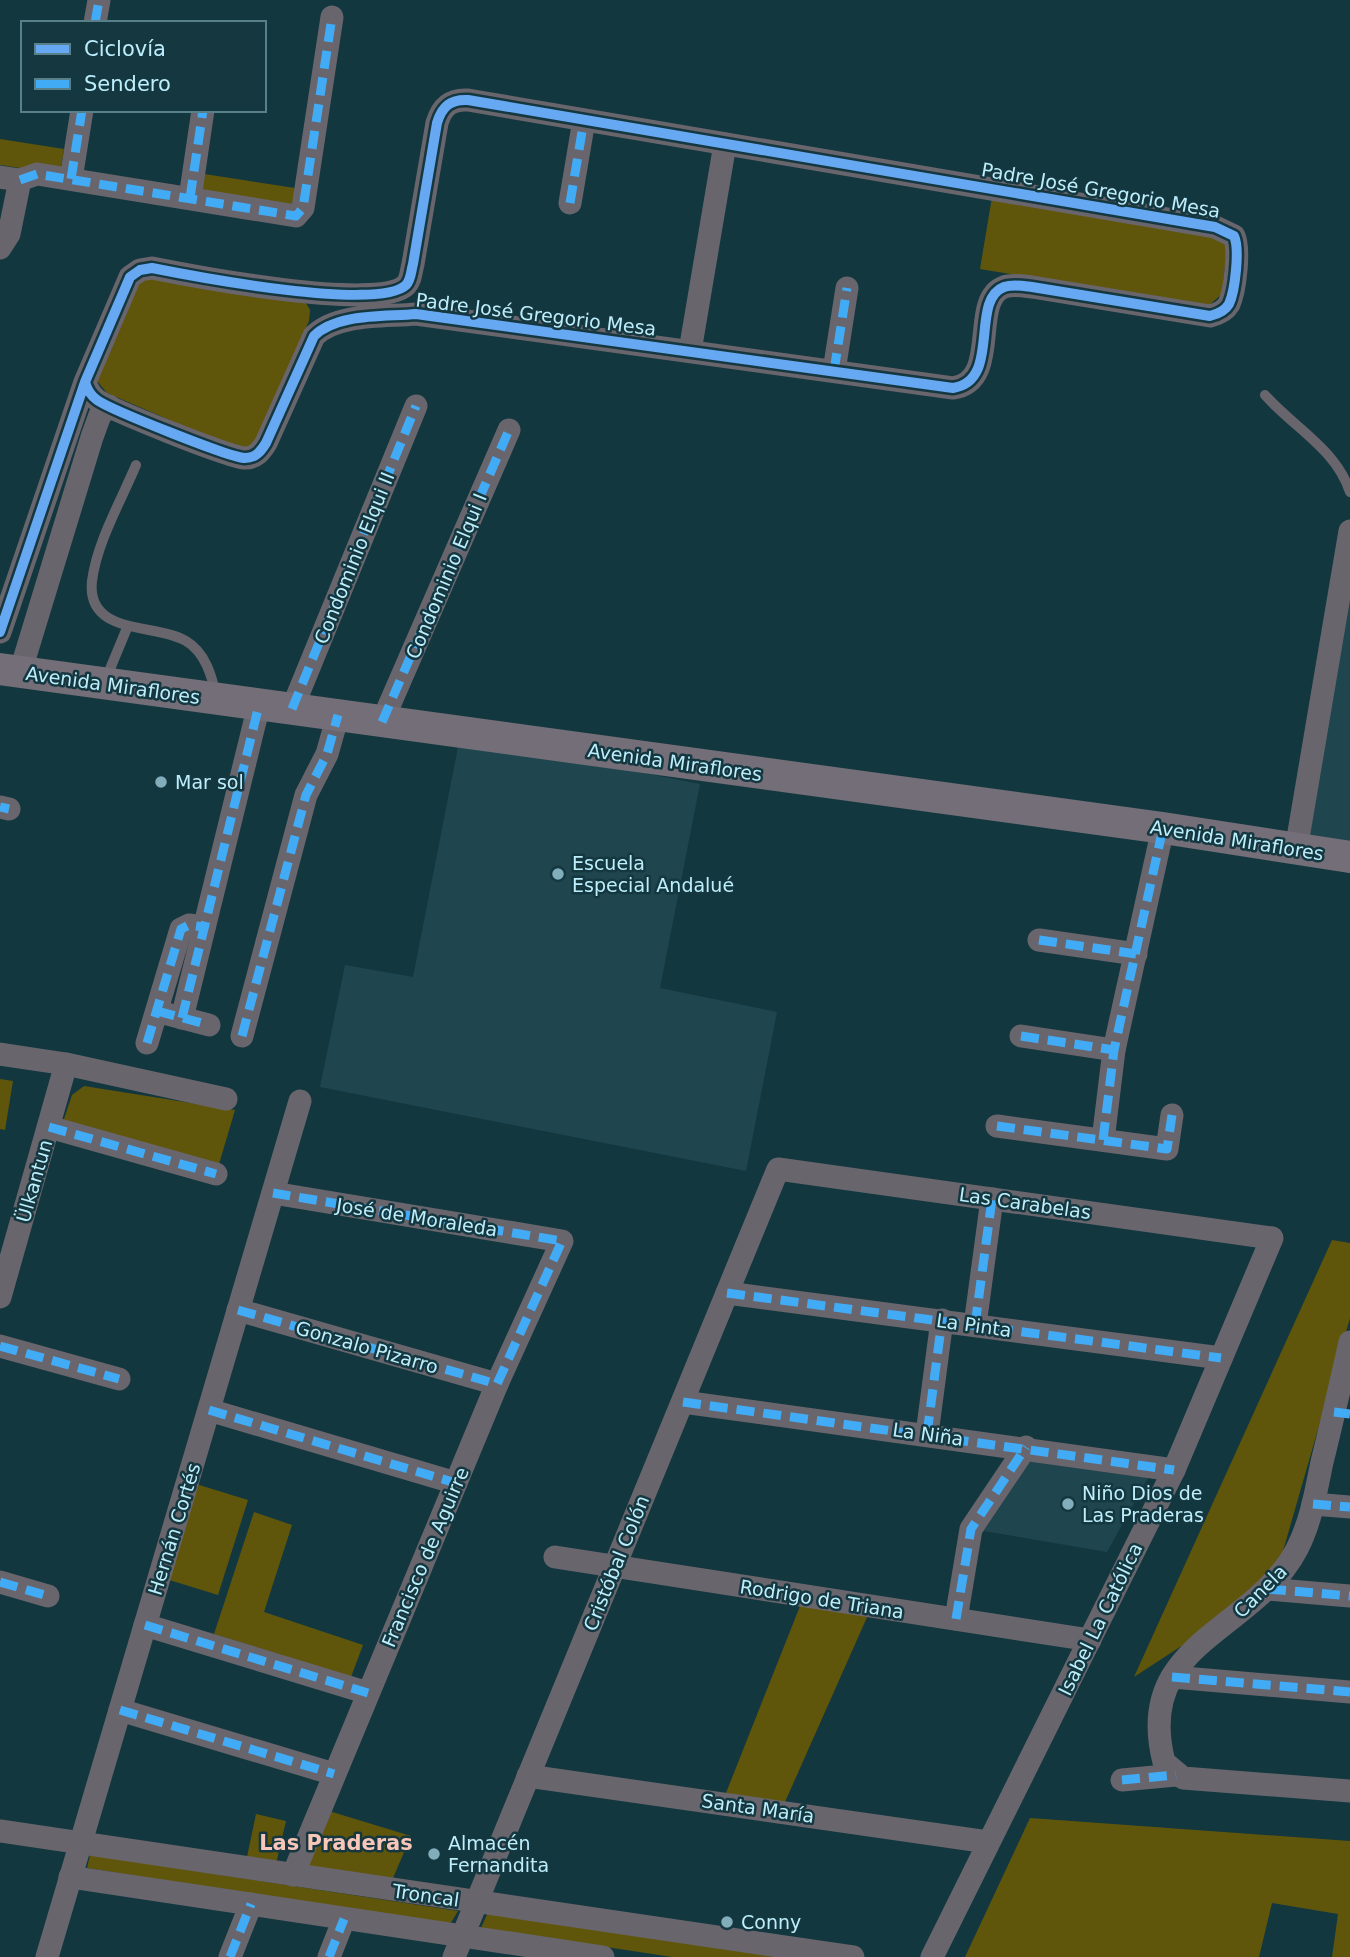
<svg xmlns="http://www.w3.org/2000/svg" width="1350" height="1957" font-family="'DejaVu Sans',sans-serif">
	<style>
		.built { fill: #1f464f }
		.green { fill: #60560b }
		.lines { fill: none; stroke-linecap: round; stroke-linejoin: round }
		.service { stroke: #69656d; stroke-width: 10 }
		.minor { stroke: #69656d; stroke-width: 23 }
		.secondary { stroke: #736e77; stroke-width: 32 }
		.quiet { stroke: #42abf6; stroke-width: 9; stroke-dasharray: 18 9; stroke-linecap: butt }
		.cycleway-casing { stroke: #143740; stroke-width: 15 }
		.cycleway { stroke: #66a8f1; stroke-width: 10 }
		.poi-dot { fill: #81aeba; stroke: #143740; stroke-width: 2.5 }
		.labels { text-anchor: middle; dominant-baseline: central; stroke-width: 5; stroke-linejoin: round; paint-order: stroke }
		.street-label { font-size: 19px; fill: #bdeefc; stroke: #143740 }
		.poi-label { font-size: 19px; fill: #bdeefc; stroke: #143740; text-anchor: start }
		.neighbourhood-label { font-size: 21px; font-weight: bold; fill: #f9c7b9; stroke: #143740 }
	</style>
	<rect width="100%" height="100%" fill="#12373f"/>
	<g class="built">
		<polygon points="1350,561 1350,843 1305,836"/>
		<polygon points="460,737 700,784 660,988 777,1012 746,1171 320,1087 345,965 413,977"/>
		<polygon points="1032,1458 1149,1476 1107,1552 984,1531"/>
	</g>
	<g class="green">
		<polygon points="0,139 64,149 60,174 0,165"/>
		<polygon points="198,173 295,188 291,213 194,198"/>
		<polygon points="992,197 1213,236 1227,246 1222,294 1208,306 980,269"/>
		<polygon points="147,278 306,303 310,310 309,321 259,438 249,449 232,447 107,393 97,381 139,284"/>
		<polygon points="0,1079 13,1081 5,1130 0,1129"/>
		<polygon points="84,1086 235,1110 217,1171 61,1128 72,1095"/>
		<polygon points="1332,1240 1350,1243 1350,1318 1279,1565 1235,1611 1134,1677"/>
		<polygon points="196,1484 248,1500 218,1595 166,1579"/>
		<polygon points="254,1512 292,1525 264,1612 363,1645 351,1677 214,1634"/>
		<polygon points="804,1596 872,1606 781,1811 722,1803"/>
		<polygon points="329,1811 411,1836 393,1878 302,1866"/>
		<polygon points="256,1814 286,1821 276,1864 247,1857"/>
		<polygon points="1030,1818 1350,1841 1350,1957 1332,1957 1338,1914 1272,1903 1259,1957 965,1957"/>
		<polygon points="90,1855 458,1911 449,1926 87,1868"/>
		<polygon points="489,1910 783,1957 672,1957 481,1928"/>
	</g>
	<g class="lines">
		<g class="service">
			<path d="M1265 395C1293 427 1336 449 1350 492"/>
			<path d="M136 465C121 501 97 542 92 581 86 636 156 623 186 641 205 652 212 676 216 696"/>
			<polyline points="105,681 127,628"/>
		</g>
		<g class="minor">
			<polyline points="95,23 99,0"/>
			<polyline points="0,177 20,180 37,174 296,216 303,208 332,17"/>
			<polyline points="71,179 82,110"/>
			<polyline points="190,198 203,110"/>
			<polyline points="570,203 584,120"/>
			<polyline points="0,248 9,234 20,180"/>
			<polyline points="690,351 725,144"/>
			<polyline points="834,371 847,288"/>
			<path d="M0 632 85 382 130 277 140 270 152 268C192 276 379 312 406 285 411 280 411 271 413 264L437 123C442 106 451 99 468 100L1215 227 1234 236C1240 249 1235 291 1229 304 1225 311 1218 314 1210 316L1032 287C1023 286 1013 284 1004 287 969 300 1002 381 953 388L416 314C385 317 337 313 314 336L266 443C261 451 256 458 245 458 231 458 111 410 97 400 90 395 87 389 85 382"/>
			<polyline points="20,673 92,437 100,415 109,406"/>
			<polyline points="292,709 416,406"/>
			<polyline points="382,722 509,430"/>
			<polyline points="0,807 9,809"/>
			<polyline points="1296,850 1350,531"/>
			<polyline points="1039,940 1136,954"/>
			<polyline points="167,1014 209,1025"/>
			<polyline points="182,1018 259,705"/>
			<polyline points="242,1036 306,795 327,754 338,715"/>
			<polyline points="1021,1036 1114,1050"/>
			<polyline points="147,1043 181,929 189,925 204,927"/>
			<polyline points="0,1054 66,1064 226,1099"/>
			<polyline points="997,1126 1167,1149 1172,1115"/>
			<polyline points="49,1127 216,1174"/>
			<polyline points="1103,1140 1114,1050 1163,828"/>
			<polyline points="273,1193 562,1241 497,1384 293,1875"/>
			<polyline points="727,1293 1221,1358"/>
			<polyline points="0,1297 66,1064"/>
			<polyline points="238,1310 497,1384"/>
			<polyline points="975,1325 992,1199"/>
			<path d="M1350 1342C1341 1382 1332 1422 1322 1462 1316 1491 1311 1522 1297 1549 1253 1633 1133 1642 1164 1762L1183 1778 1350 1791"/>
			<polyline points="0,1346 119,1379"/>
			<polyline points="683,1402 1174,1470"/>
			<polyline points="209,1410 456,1483"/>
			<polyline points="927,1434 942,1320"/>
			<polyline points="1313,1504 1350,1507"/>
			<polyline points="555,1557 1090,1640"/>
			<polyline points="0,1582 48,1596"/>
			<polyline points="1268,1589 1350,1596"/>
			<polyline points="956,1619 971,1529 1026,1447"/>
			<polyline points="145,1625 368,1693"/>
			<polyline points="1172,1677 1350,1692"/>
			<polyline points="120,1710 334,1774"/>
			<polyline points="528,1776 988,1842"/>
			<polyline points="1122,1780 1176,1775"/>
			<polyline points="0,1831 853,1957"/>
			<polyline points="70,1877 603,1957"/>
			<polyline points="47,1957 300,1101"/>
			<polyline points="230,1957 251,1904"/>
			<polyline points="329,1957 344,1919"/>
			<polyline points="454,1957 778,1169 1272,1238 1174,1470 932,1957"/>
		</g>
		<polyline class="secondary" points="0,669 1163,828 1350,857"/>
		<g class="quiet">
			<polyline points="95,23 99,0"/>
			<polyline points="71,179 82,110"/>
			<polyline points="20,180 37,174 296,216 303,208 332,17"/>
			<polyline points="190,198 203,110"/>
			<polyline points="570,203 584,120"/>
			<polyline points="834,371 847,288"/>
			<polyline points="292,709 416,406"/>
			<polyline points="382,722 509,430"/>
			<polyline points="0,807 9,809"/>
			<polyline points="1039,940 1136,954"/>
			<polyline points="157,1011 209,1025"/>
			<polyline points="182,1018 259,705"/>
			<polyline points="242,1036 306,795 327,754 338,715"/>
			<polyline points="1021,1036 1114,1050"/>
			<polyline points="147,1043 181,929 189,925 204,927"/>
			<polyline points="997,1126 1167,1149 1172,1115"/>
			<polyline points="49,1127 216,1174"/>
			<polyline points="1103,1140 1114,1050 1163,828"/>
			<polyline points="727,1293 1221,1358"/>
			<polyline points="238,1310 497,1384 562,1241 273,1193"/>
			<polyline points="975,1325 992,1199"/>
			<polyline points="0,1346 119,1379"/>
			<polyline points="683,1402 1174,1470"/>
			<polyline points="209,1410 456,1483"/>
			<polyline points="1334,1412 1350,1414"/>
			<polyline points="927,1434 942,1320"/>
			<polyline points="1313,1504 1350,1507"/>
			<polyline points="0,1582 48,1596"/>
			<polyline points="1268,1589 1350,1596"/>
			<polyline points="956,1619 971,1529 1026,1447"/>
			<polyline points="145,1625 368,1693"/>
			<polyline points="1172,1677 1350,1692"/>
			<polyline points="120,1710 334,1774"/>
			<polyline points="1122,1780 1176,1775"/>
			<polyline points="230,1957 251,1904"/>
			<polyline points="329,1957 344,1919"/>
		</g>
		<defs>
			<path id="cycleway" d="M0 632 85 382 130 277 140 270 152 268C192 276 379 312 406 285 411 280 411 271 413 264L437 123C442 106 451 99 468 100L1215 227 1234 236C1240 249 1235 291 1229 304 1225 311 1218 314 1210 316L1032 287C1023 286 1013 284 1004 287 969 300 1002 381 953 388L416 314C385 317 337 313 314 336L266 443C261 451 256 458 245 458 231 458 111 410 97 400 90 395 87 389 85 382"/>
		</defs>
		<use href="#cycleway" class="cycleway-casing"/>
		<use href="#cycleway" class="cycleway"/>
	</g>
	<g class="poi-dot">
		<circle cx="161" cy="782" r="7"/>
		<circle cx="558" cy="874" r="7"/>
		<circle cx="1068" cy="1504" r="7"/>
		<circle cx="434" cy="1854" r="7"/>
		<circle cx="727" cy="1922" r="7"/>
	</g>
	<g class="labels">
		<g class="street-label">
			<text transform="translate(1101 190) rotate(10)">Padre José Gregorio Mesa</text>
			<text transform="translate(536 314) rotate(7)">Padre José Gregorio Mesa</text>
			<text transform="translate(354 558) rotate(-68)">Condominio Elqui II</text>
			<text transform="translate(446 576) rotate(-67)">Condominio Elqui I</text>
			<text transform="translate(113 685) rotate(8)">Avenida Miraflores</text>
			<text transform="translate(675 762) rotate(8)">Avenida Miraflores</text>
			<text transform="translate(1237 840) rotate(9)">Avenida Miraflores</text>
			<text transform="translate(34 1181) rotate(-74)">Ülkantun</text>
			<text transform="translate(1025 1203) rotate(8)">Las Carabelas</text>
			<text transform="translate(417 1217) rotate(9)">José de Moraleda</text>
			<text transform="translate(974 1325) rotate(8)">La Pinta</text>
			<text transform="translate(367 1347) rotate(16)">Gonzalo Pizarro</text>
			<text transform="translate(928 1434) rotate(8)">La Niña</text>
			<text transform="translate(174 1529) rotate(-73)">Hernán Cortés</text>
			<text transform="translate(425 1557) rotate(-67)">Francisco de Aguirre</text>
			<text transform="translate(616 1563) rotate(-68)">Cristóbal Colón</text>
			<text transform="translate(1260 1591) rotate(-45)">Canela</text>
			<text transform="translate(822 1599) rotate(9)">Rodrigo de Triana</text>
			<text transform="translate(1100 1619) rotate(-64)">Isabel La Católica</text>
			<text transform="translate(758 1808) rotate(8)">Santa María</text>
			<text transform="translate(426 1895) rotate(8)">Troncal</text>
		</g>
		<g class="poi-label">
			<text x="175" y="782">Mar sol</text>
			<text x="572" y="863">Escuela<tspan x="572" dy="22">Especial Andalué</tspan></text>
			<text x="1082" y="1493">Niño Dios de<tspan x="1082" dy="22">Las Praderas</tspan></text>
			<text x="448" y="1843">Almacén<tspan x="448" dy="22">Fernandita</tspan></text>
			<text x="741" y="1922">Conny</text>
		</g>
		<g class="neighbourhood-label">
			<text x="336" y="1843">Las Praderas</text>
		</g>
	</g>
	<rect x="21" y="21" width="245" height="91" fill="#143740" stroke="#58808b" stroke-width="2"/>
	<rect x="35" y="44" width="35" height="10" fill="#66a8f1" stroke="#58808b" stroke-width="2"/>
	<text x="84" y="56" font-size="21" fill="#bdeefc">Ciclovía</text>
	<rect x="35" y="79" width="35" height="10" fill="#42abf6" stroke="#58808b" stroke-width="2"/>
	<text x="84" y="91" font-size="21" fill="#bdeefc">Sendero</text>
</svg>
